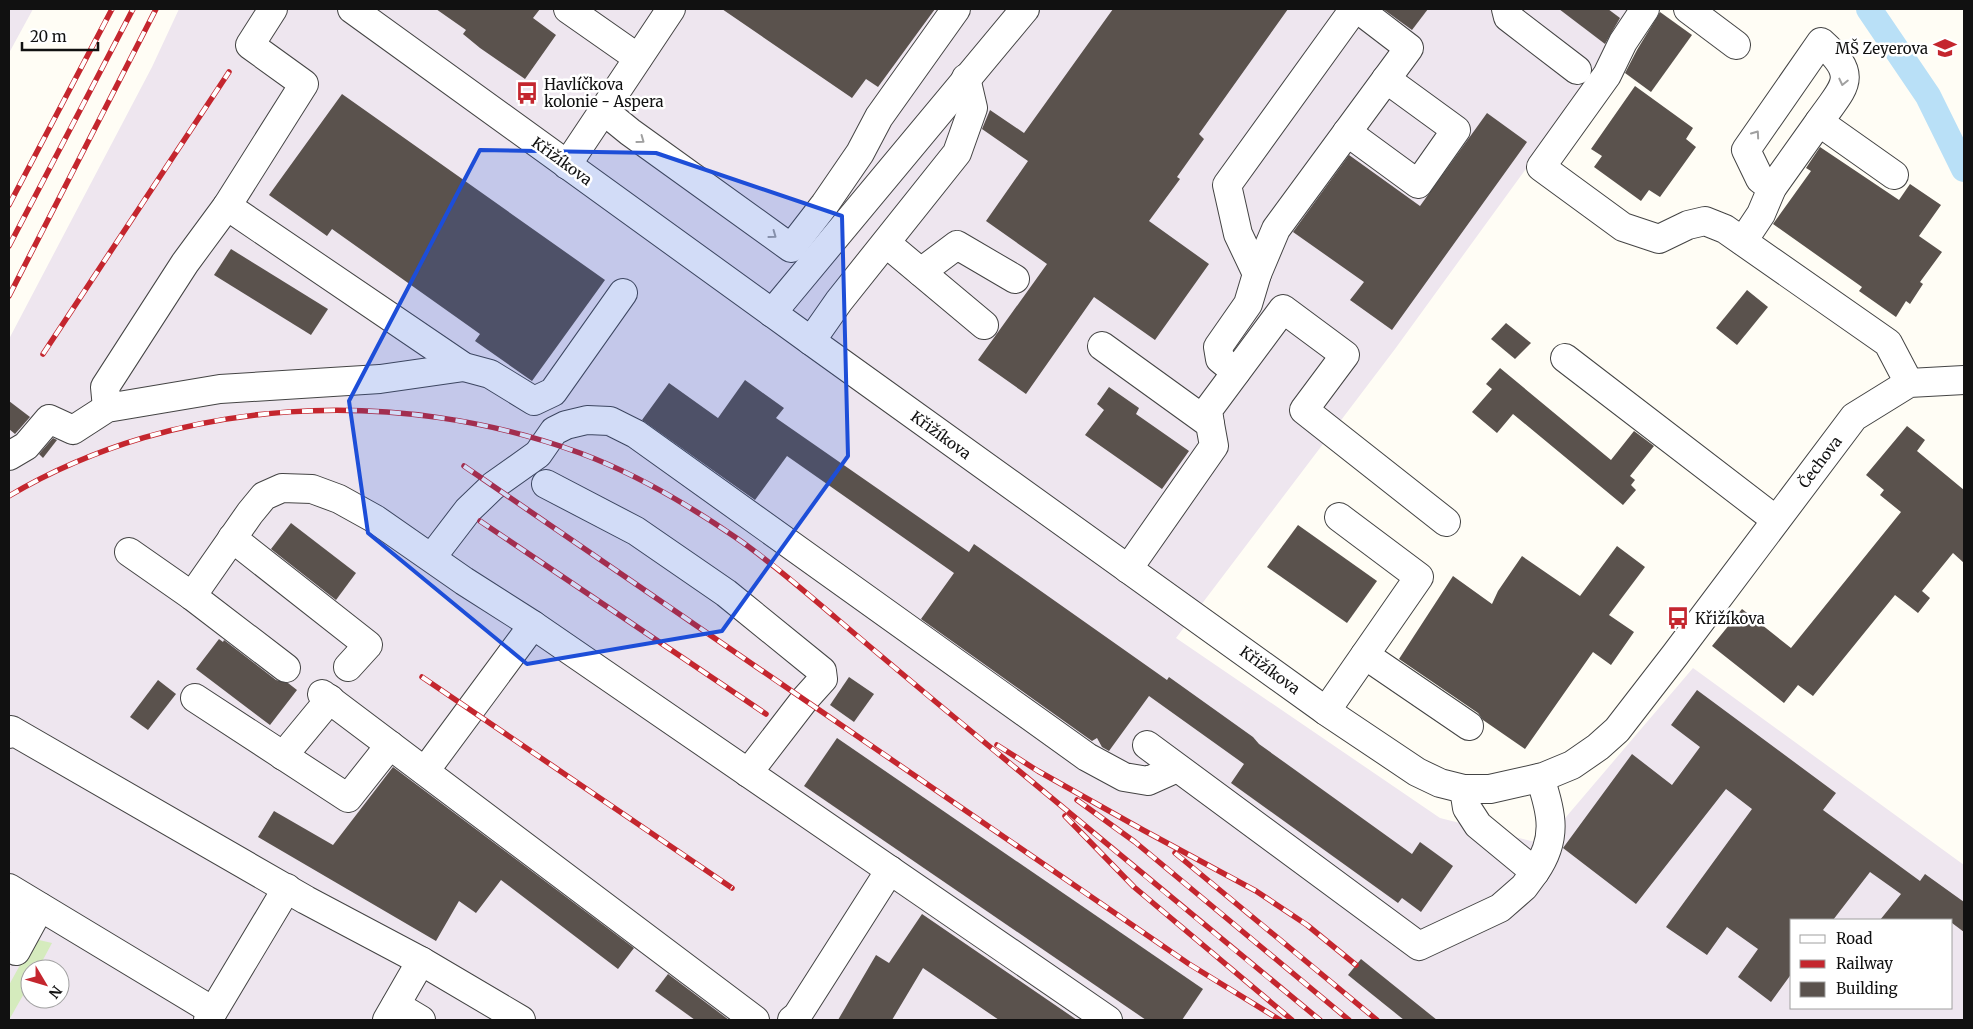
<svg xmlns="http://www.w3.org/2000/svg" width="1973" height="1029" font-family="Merriweather,serif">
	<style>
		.industrial { fill: #eee6ef; fill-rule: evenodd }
		.green { fill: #d5ebbd }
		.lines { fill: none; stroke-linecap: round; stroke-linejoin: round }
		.canal { stroke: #b9e0f7; stroke-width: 26 }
		.building { fill: #5a524d }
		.minor-casing { stroke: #444; stroke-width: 30 }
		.minor { stroke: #fff; stroke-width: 28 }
		.rail-casing { stroke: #c4262e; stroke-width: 5.5 }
		.rail { stroke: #fff; stroke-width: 4; stroke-dasharray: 11; stroke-linecap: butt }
		.oneway { stroke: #a0a0a0 }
		.marked { fill: #1d4ed8; fill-opacity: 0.2; stroke: #1d4ed8; stroke-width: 4; stroke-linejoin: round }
		.labels { text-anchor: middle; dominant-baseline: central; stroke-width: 5; stroke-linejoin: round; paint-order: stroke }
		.poi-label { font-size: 15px; fill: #111; stroke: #fff; text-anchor: start }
		.street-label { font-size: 15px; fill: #111; stroke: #fff }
	</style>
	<rect width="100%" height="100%" fill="#fffdf5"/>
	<g class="industrial">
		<polygon points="9,9 33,9 9,53"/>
		<path d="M179 9H1642L1395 349 1176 638 1440 818 1543 844 1693 668 1964 865V1020H9V339L152 67ZM1792 920H1952V1008H1792ZM30 969H60V999H30Z"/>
	</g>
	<polygon class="green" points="39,940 52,943 38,969 30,969 30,983 9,1020 9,985 31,945"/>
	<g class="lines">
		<polyline class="canal" points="1869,9 1928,96 1964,169"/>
	</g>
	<g class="building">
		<polygon points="436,9 540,9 533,18 556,35 525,79 480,48 463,34 466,30"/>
		<polygon points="722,9 935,9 878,87 866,79 852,98"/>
		<polygon points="1113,9 1288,9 1199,134 1204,139 1177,177 1180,179 1149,221 1209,264 1155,340 1094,297 1026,394 978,360 1047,264 986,221 1028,161 982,129 990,110 1024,133"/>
		<polygon points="1383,9 1428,9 1412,30"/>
		<polygon points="1559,9 1608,9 1620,18 1605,44"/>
		<polygon points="1660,12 1692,35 1651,92 1625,73 1637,50"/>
		<polygon points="1635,86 1693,128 1686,139 1696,147 1660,197 1649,190 1641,201 1594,167 1602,156 1591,149"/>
		<polygon points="342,94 605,280 532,381 475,341 480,334 332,229 327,236 269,195"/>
		<polygon points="1487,113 1527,142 1392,330 1350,300 1364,282 1293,232 1349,155 1420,206"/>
		<polygon points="1820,147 1899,200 1910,184 1941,205 1919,236 1942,252 1920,282 1923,284 1910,304 1906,301 1896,317 1859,291 1862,287 1773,224 1811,171 1806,168"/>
		<polygon points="231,249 328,309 311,335 214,275"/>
		<polygon points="1747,290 1768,307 1737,345 1716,328"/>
		<polygon points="1506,323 1531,343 1515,359 1491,339"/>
		<polygon points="1500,368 1611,460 1634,431 1654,446 1630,476 1635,480 1631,485 1636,490 1623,505 1513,414 1497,433 1472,412 1492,389 1486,384"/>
		<polygon points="745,380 784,408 776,418 969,552 974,544 1167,680 1169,677 1253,737 1259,744 1412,854 1420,842 1453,866 1421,912 1402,898 1398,903 1231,783 1244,764 1149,696 1109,751 1102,747 1097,738 1092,741 921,619 954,573 787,456 755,500 642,420 669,383 718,418"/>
		<polygon points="1109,387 1139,408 1136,414 1189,451 1162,489 1085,435 1104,410 1097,404"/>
		<polygon points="9,401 30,417 15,434 9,429"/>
		<polygon points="1907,426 1925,440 1917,451 1964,490 1964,563 1953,553 1922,591 1930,598 1918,613 1895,595 1813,696 1798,685 1784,703 1712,646 1742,609 1791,648 1901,512 1880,495 1884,490 1866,475"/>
		<polygon points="53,438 57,440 43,458 39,454"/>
		<polygon points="291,523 356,573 336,600 271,549"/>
		<polygon points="1298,525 1377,581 1347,623 1267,567"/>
		<polygon points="1617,546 1645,567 1609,615 1634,632 1611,665 1593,652 1525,749 1483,720 1478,713 1399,659 1453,576 1492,604 1498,591 1522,556 1580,596"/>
		<polygon points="219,639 223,642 224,640 276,680 288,683 297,690 270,725 196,669"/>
		<polygon points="849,677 874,694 854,722 830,705"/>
		<polygon points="158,680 176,694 148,730 130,717"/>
		<polygon points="1697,690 1836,793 1823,810 1920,881 1925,874 1964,902 1964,932 1952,923 1952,920 1880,920 1901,894 1870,872 1833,920 1792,920 1792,973 1771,1002 1738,977 1758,949 1727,927 1707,955 1666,927 1752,809 1726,789 1636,904 1563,848 1632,754 1672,785 1700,747 1671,725"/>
		<polygon points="837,738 1203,989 1182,1020 1146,1020 804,786"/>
		<polygon points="393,767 634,948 618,969 501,880 476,913 459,901 436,941 258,837 274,811 333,845"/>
		<polygon points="922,914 1077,1020 999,1020 923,968 892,1020 838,1020 876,955 889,963"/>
		<polygon points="1361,959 1437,1020 1404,1020 1348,975"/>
		<polygon points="668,974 729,1020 695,1020 655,991"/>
	</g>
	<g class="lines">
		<defs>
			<g id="minor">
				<polyline points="273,9 250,45 304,84 227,206 464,367 490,374 534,401 553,392 623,293"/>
				<polyline points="352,9 811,341 1326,711 1417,772 1440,783 1464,789 1490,789 1543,777 1572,765 1598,747 1617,730 1675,655 1854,417 1909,383 1964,380"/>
				<polyline points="568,9 638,58"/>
				<polyline points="1506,9 1508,17 1577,70"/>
				<polyline points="1645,9 1623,42 1607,75 1541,167 1623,227 1659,239 1688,225 1705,221 1725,229 1888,343 1909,383"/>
				<polyline points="1688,9 1736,45"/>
				<polyline points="603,110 630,132 791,248 825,204 860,153 879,117 956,9"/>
				<polyline points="1347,132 1418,184 1456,130 1386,79"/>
				<polyline points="567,165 671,9"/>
				<path d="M1772 188 1760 179 1746 150 1821 42C1860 77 1845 85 1819 122"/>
				<polyline points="1743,241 1761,214 1772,188 1819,122 1894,175"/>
				<polyline points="886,243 984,325"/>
				<polyline points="921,272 957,245 1015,279"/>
				<polyline points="1257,274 1238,234 1227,185 1354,9"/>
				<polyline points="772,313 1025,9"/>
				<polyline points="811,341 839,301 957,153 973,108 966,78"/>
				<polyline points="1102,346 1210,424 1214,446 1128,569"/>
				<polyline points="1565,358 1776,520"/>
				<polyline points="1236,372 1220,359 1218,347 1248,304 1257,274 1276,229 1409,48 1358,9"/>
				<polyline points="107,408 105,387 185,263 227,206"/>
				<polyline points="1210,424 1208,410 1283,309 1345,355 1304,410 1446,522"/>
				<polyline points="9,456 26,446 49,419 73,430 107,408 220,389 380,379 464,367"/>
				<polyline points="546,484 636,531 726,593 822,671 823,679 805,699 748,773"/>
				<polyline points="232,538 368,645 348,667"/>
				<polyline points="129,552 192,596 286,668"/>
				<polyline points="432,557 468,510 493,486 538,454 554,431 566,425 587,420 610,421 636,434 1087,757 1124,777 1148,781 1177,768"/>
				<polyline points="192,596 250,513 264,496 282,488 312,489 339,499 375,519 464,581 533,625 1108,1020"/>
				<polyline points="1365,655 1469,726"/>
				<polyline points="322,694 755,1020"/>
				<polyline points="195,698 348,798 390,745"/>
				<polyline points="1326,711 1419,577 1339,517"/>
				<polyline points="9,734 11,730 306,900 421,961 521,1020"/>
				<polyline points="1147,745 1419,946 1500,908 1524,887 1535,872"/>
				<polyline points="283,756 330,699"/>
				<polyline points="425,771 533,625"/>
				<path d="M1464 789 1467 808 1478 825 1535 872C1558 839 1552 813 1540 778"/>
				<polyline points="9,888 213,1011"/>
				<polyline points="9,919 21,896"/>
				<polyline points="16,951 40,907"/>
				<polyline points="396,1005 421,1020"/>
				<polyline points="208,1020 287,888"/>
				<polyline points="387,1020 421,961"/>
				<polyline points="792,1020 797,1016 890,870"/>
			</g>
		</defs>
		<use href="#minor" class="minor-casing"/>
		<use href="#minor" class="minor"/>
		<defs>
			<g id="rail">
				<polyline points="9,205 112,9"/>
				<polyline points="9,246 133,9"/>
				<polyline points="9,296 156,9"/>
				<polyline points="43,354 229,72"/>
				<polyline points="464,466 1189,964 1280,1020"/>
				<path d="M9 496C178 396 397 386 580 453 634 473 687 504 735 537 770 561 803 590 836 618 875 651 914 684 954 717 1076 818 1198 920 1320 1020"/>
				<polyline points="480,521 766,714"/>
				<polyline points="422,677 732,888"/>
				<polyline points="997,745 1038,771 1143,830 1256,891 1307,925 1356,965"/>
				<polyline points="1077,800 1135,842 1349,1020"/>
				<polyline points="1065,816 1134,887 1292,1020"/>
				<polyline points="1175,853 1377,1020"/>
			</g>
		</defs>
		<use href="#rail" class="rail-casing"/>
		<use href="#rail" class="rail"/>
	</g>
	<defs><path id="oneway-chevron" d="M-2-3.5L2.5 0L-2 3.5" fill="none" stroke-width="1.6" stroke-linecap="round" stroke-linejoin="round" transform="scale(1.25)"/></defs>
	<g class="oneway">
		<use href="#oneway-chevron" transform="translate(1843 82) rotate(103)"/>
		<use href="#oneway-chevron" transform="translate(1756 134) rotate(-55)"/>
		<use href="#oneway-chevron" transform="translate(641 140) rotate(36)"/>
		<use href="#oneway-chevron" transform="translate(773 235) rotate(36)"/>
	</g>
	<path class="marked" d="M480 150 656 153 842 216 848 456 722 631 527 664 368 533 349 401Z"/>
	<defs>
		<symbol id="school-bare" viewBox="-9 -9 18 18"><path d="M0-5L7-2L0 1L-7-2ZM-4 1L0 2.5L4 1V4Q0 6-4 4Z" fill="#c4262e" stroke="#fff" stroke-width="2.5" paint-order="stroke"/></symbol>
		<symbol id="bus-bare" viewBox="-9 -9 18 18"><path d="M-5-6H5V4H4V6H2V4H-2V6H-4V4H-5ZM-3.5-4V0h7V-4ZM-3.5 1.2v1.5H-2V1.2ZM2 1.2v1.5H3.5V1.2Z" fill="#c4262e" stroke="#fff" stroke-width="2.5" paint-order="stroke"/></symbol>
	</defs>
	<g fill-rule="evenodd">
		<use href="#school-bare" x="1929" y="32" width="32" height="32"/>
		<use href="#bus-bare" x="511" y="77" width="32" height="32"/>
		<use href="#bus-bare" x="1662" y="602" width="32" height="32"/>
	</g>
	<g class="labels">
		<g class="poi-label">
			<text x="1928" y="48" text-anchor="end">MŠ Zeyerova</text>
			<text x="544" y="84">Havlíčkova<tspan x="544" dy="17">kolonie - Aspera</tspan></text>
			<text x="1695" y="618">Křižíkova</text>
		</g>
		<g class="street-label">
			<text transform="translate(562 161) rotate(36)">Křižíkova</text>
			<text transform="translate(941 435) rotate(36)">Křižíkova</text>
			<text transform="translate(1820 462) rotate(-53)">Čechova</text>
			<text transform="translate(1270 670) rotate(36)">Křižíkova</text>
		</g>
	</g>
	<rect width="1973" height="1029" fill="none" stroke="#111111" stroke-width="20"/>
	<rect x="1790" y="919" width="162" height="90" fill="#ffffff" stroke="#a0a0a0"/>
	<rect x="1800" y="935" width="25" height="8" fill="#ffffff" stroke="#a0a0a0"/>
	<text x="1836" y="944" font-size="15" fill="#111111">Road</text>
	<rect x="1800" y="960" width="25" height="8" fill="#c4262e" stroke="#a0a0a0"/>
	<text x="1836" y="969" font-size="15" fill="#111111">Railway</text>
	<rect x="1800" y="982" width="25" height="15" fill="#5a524d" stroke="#a0a0a0"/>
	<text x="1836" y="994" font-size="15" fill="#111111">Building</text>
	<g transform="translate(45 984) rotate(128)"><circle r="24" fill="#ffffff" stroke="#a0a0a0"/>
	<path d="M0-4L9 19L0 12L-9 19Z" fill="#c4262e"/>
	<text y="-8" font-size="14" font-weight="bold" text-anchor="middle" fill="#111111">N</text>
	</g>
	<path d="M22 42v8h76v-8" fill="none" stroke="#111111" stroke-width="2.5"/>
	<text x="30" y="42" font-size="15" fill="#111111" stroke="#ffffff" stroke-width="4" paint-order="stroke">20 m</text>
</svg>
